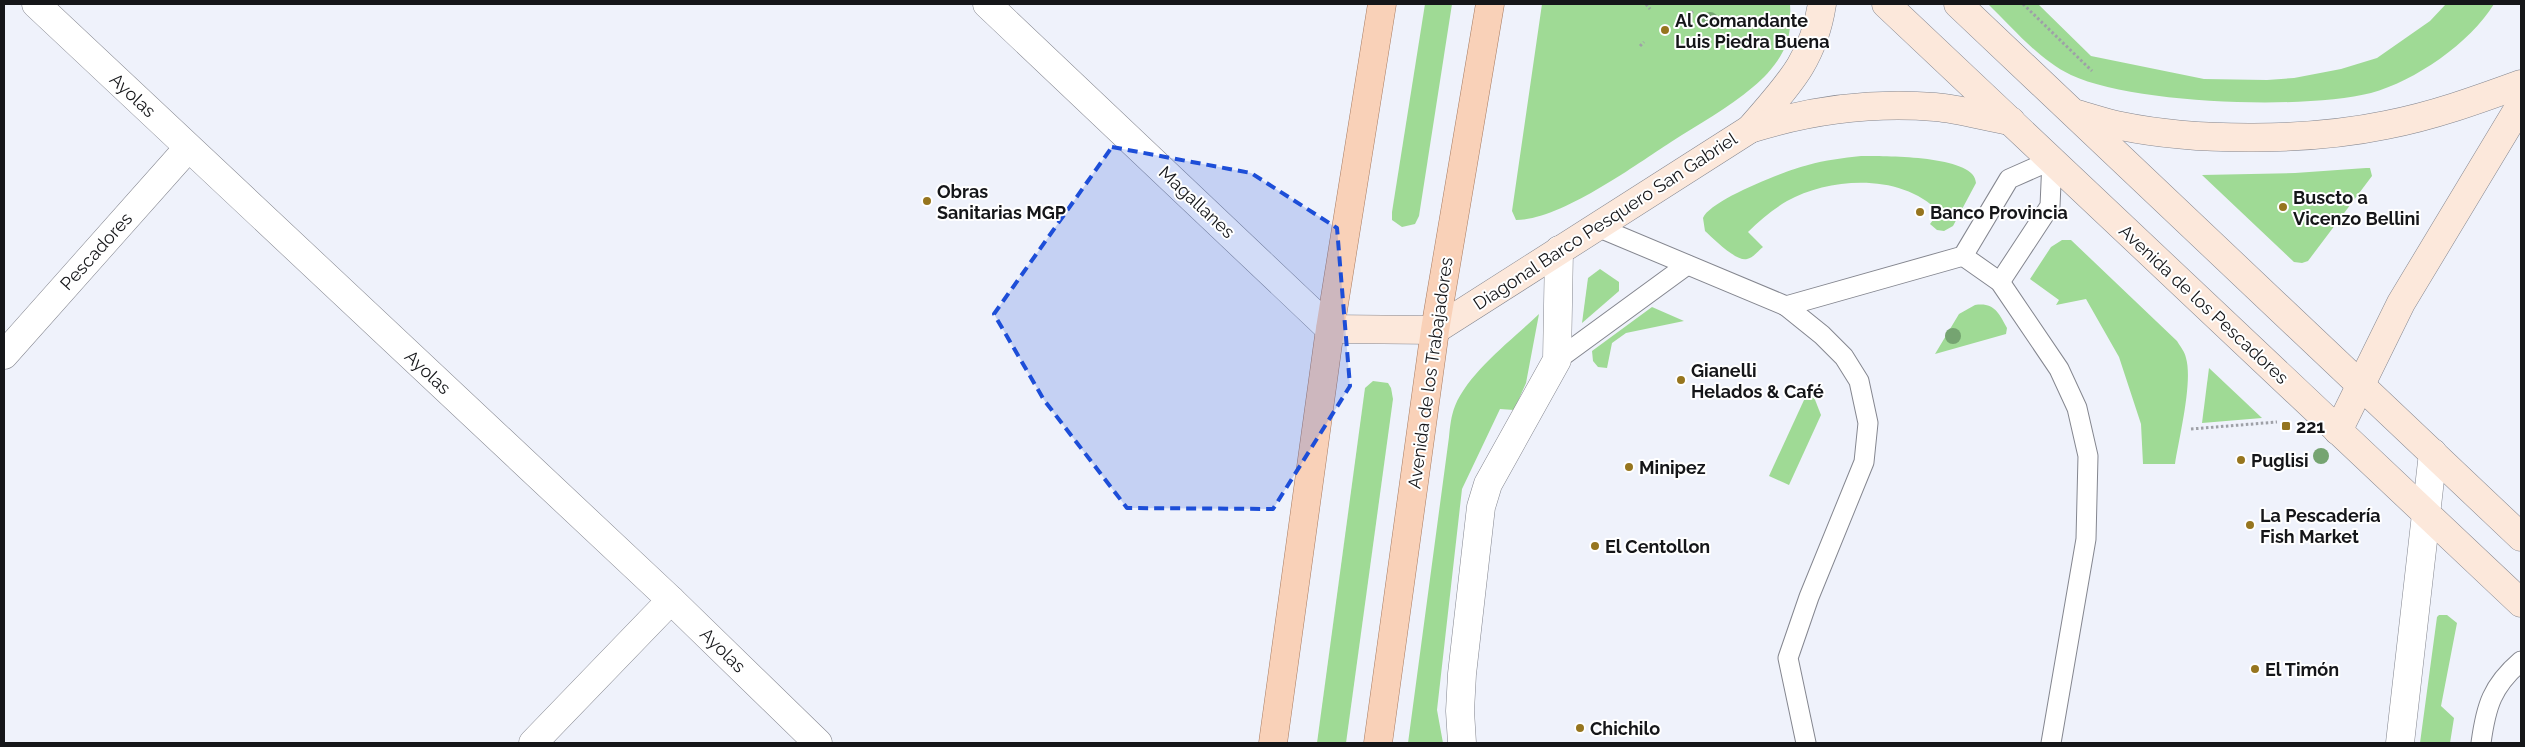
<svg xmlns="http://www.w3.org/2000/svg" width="2525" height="747" font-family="Raleway,sans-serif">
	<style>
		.green { fill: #9fda95 }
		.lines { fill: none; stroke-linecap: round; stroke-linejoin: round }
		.lane-casing { stroke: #84868f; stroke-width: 21 }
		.street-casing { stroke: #84868f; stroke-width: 29 }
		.secondary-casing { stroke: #84868f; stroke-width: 29 }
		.primary-casing { stroke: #a77b61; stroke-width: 29 }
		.path { stroke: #9ea0a7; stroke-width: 3; stroke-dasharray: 2.5 2.5; stroke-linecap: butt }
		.lane { stroke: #fff; stroke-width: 19 }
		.street { stroke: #fff; stroke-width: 28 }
		.secondary { stroke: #fce8db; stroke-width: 28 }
		.primary { stroke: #f9d1b8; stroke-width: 28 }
		.tree { fill: #75a471 }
		.marked { fill: #1d4ed8; fill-opacity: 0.2; stroke: #1d4ed8; stroke-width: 4; stroke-dasharray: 10 6; stroke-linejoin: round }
		.poi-dot { fill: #96751e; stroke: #fff; stroke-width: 2 }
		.labels { text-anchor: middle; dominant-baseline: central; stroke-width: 4; stroke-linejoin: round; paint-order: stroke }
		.poi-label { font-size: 18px; font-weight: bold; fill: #151619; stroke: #fff; text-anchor: start }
		.street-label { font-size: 18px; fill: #151619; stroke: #fff }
	</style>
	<rect width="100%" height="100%" fill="#eff2fb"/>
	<g class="green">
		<polygon points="1425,4 1452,4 1419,216 1415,224 1402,227 1392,220 1392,212"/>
		<path d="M1542 4H1790C1791 22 1791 39 1781 55 1774 67 1764 78 1753 87 1728 108 1699 124 1671 142 1634 166 1560 220 1516 220L1512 211Z"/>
		<path d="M1988 4H2038L2091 56 2204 79 2267 80 2294 78 2341 69 2377 58 2430 21 2446 4H2494C2470 43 2415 81 2371 93 2304 110 2133 104 2071 75 2039 60 2013 28 1988 4Z"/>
		<path d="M1861 156C1883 156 1976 155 1976 183L1953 226 1944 231 1937 230 1930 224 1939 212C1902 173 1831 177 1787 201 1772 210 1760 220 1748 232L1763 247C1758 251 1753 258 1747 259 1736 262 1713 238 1705 231L1703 218C1710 200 1787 170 1808 165 1825 160 1843 158 1861 156Z"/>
		<polygon points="2366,168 2370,168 2372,176 2308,261 2302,263 2294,262 2202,175 2295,173"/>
		<path d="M2062 240H2071L2177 341C2180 346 2185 352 2186 358 2193 382 2179 438 2175 464H2143L2141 424 2119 357 2086 299 2056 305 2059 300 2030 279 2051 247Z"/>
		<polygon points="1600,269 1619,282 1619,291 1582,323 1588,278"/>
		<path d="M1975 305C1994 302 1999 313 2007 328L2006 334 1935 354 1959 314Z"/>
		<polygon points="1652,307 1684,321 1626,333 1612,343 1607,368 1598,367 1593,361 1592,351"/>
		<path d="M1539 314 1526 383 1514 410 1500 409 1462 489 1437 710 1443 743H1408L1449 437C1450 427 1451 416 1455 406 1469 372 1512 340 1539 314Z"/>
		<polygon points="2209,368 2262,418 2202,423"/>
		<polygon points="1373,381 1388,383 1391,388 1393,399 1346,743 1317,743 1365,388"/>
		<polygon points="1810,387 1821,415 1789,485 1769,476"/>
		<polygon points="2439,615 2447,615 2457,623 2441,706 2454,718 2450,743 2420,743 2437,617"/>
	</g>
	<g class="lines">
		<defs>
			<g id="lane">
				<polyline points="1595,226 1786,306 1963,256 2009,179 2052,160 2050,206 2000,282"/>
				<polyline points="1963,256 2000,282 2059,369 2077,408 2088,456 2086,539 2051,743"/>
				<polyline points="1786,306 1822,335 1844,357 1859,381 1868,423 1864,462 1809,597 1788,658 1806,743"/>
				<polyline points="1557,360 1687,265"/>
				<path d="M2481 743C2486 706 2492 686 2521 661"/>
			</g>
			<g id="street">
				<polyline points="36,4 671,600 818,743"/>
				<polyline points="987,4 1330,329"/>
				<polyline points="4,355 188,148"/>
				<polyline points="533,743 671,600"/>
				<polyline points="1462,743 1460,711 1462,674 1481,507 1488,484 1557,360 1559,250"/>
				<polyline points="2400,743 2433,453"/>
			</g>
			<g id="secondary">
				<polyline points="1886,4 2521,603"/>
				<polyline points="1958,4 2521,537"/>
				<path d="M2077 114C2092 118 2106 123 2121 126 2198 142 2309 141 2386 125 2433 116 2477 100 2521 84"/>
				<path d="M1750 129C1786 87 1813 62 1822 4"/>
				<path d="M1330 329 1435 330 1750 129C1810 110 1872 102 1935 107 1960 109 1986 117 2011 121"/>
				<polyline points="2338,431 2401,303 2521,104"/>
			</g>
			<g id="primary">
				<polyline points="1273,743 1330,329 1382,4"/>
				<polyline points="1378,743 1435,330 1490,4"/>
			</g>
		</defs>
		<use href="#lane" class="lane-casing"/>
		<use href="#street" class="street-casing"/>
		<use href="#secondary" class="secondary-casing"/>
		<use href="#primary" class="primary-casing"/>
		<g class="path">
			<polyline points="1646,4 1650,9"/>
			<polyline points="2023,4 2092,71"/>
			<polyline points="1691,13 1695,10"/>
			<polyline points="1640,46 1644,42"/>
			<polyline points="1685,47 1688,51"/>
			<polyline points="2191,429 2277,422"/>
		</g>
		<use href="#lane" class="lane"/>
		<use href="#street" class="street"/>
		<use href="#secondary" class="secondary"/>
		<use href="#primary" class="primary"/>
	</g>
	<g class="tree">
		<circle cx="1710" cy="20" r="8"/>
		<circle cx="1953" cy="336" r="8"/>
		<circle cx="2321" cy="456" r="8"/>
	</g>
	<path class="marked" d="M1112 147 1251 173 1337 228 1350 386 1273 509 1127 508 1044 400 994 314Z"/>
	<g class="poi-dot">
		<circle cx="1665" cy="30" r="5"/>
		<circle cx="927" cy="201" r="5"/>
		<circle cx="2283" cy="207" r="5"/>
		<circle cx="1920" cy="212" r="5"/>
		<circle cx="1681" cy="380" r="5"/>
		<rect x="2281" y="421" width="10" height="10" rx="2.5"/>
		<circle cx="2241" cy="460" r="5"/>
		<circle cx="1629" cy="467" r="5"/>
		<circle cx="2250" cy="525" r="5"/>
		<circle cx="1595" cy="546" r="5"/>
		<circle cx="2255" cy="669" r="5"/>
		<circle cx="1580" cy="728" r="5"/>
	</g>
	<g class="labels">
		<g class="poi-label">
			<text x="1675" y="20">Al Comandante<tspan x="1675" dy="21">Luis Piedra Buena</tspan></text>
			<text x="937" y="191">Obras<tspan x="937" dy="21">Sanitarias MGP</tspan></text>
			<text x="2293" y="197">Buscto a<tspan x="2293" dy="21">Vicenzo Bellini</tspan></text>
			<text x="1930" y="212">Banco Provincia</text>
			<text x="1691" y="370">Gianelli<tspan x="1691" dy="21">Helados &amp; Café</tspan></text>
			<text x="2296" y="426">221</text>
			<text x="2251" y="460">Puglisi</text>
			<text x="1639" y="467">Minipez</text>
			<text x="2260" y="515">La Pescadería<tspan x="2260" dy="21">Fish Market</tspan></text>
			<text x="1605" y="546">El Centollon</text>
			<text x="2265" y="669">El Timón</text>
			<text x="1590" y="728">Chichilo</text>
		</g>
		<g class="street-label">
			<text transform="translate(133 95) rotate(43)">Ayolas</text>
			<text transform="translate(1197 202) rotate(43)">Magallanes</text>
			<text transform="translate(1605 221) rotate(-33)">Diagonal Barco Pesquero San Gabriel</text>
			<text transform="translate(96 251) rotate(-48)">Pescadores</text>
			<text transform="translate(2204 304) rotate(43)">Avenida de los Pescadores</text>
			<text transform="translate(428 372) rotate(43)">Ayolas</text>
			<text transform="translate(1430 373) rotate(-82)">Avenida de los Trabajadores</text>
			<text transform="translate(723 650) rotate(44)">Ayolas</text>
		</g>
	</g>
	<rect width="2525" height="747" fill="none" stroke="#151619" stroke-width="10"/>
</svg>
